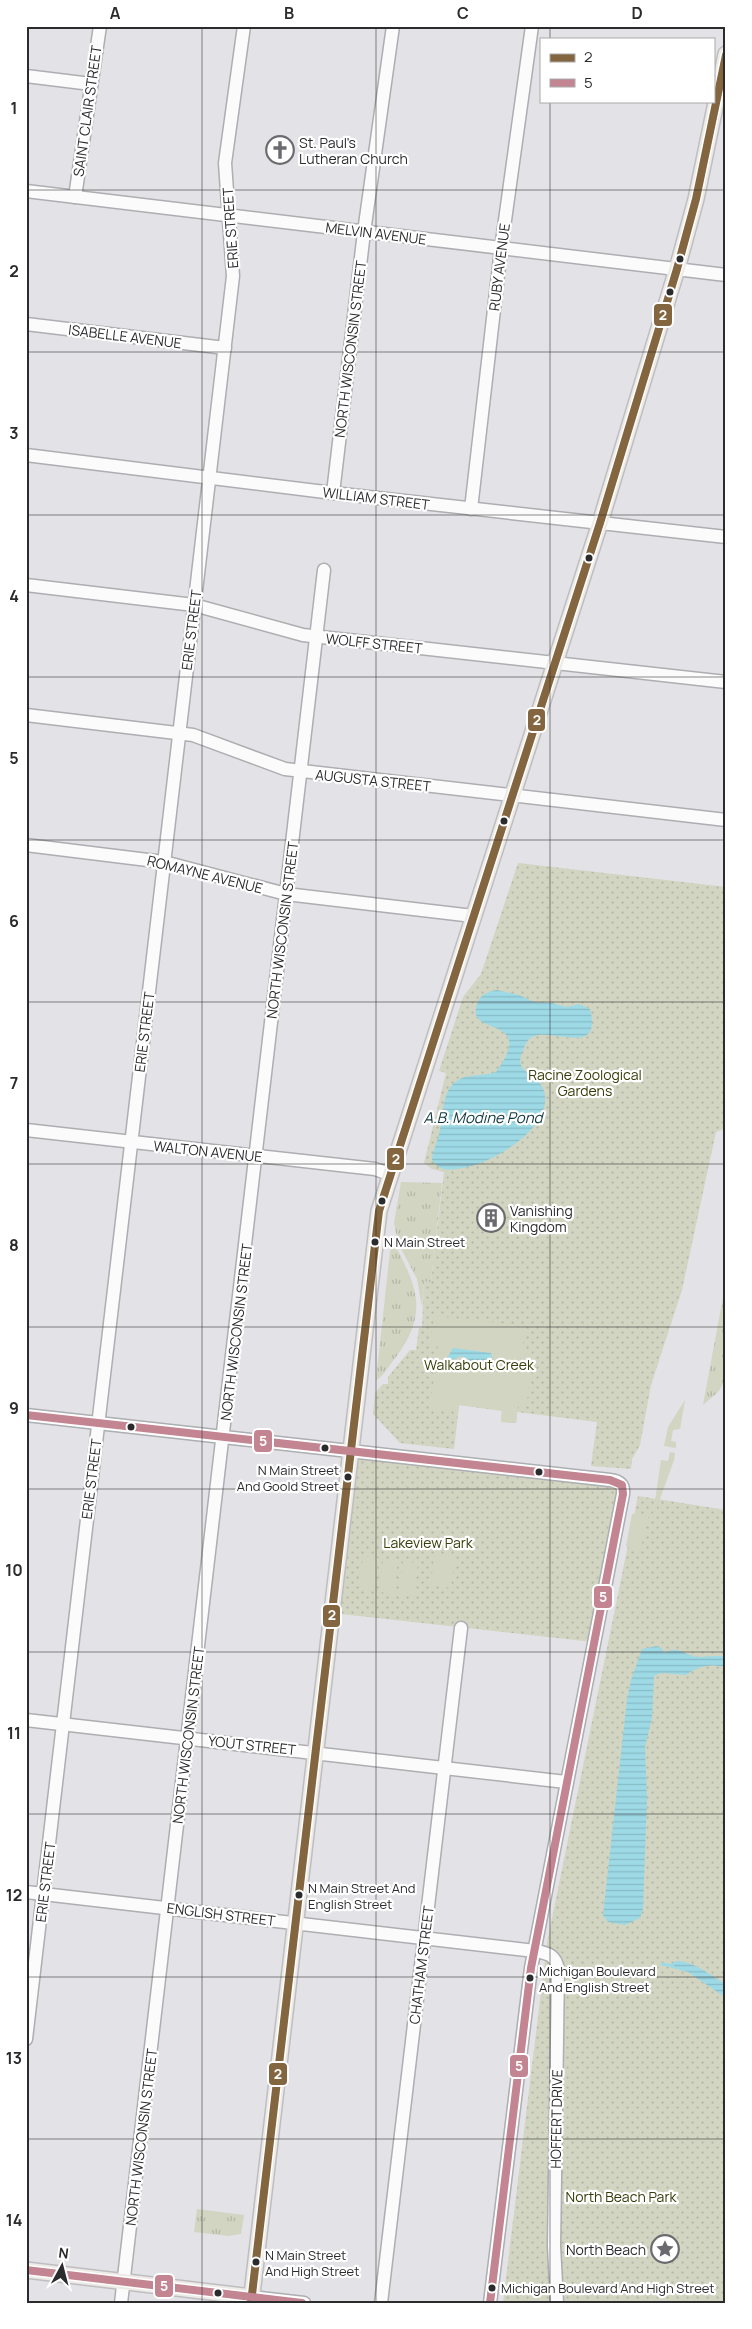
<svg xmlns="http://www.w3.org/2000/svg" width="752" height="2329" font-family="Manrope,sans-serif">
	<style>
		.grass { fill: url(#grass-tufts) }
		.park { fill: url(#park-dots) }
		.garden { fill: #d2d5c1 }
		.water { fill: url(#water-rules) }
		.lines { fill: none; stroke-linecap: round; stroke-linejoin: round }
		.stream { stroke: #9ddae6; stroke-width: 3 }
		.minor-casing { stroke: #adaeb1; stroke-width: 15 }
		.major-casing { stroke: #bebec1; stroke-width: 18 }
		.minor { stroke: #fbfbfb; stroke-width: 12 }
		.major { stroke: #eeeae6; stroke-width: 15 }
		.bus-1-casing { stroke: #fff; stroke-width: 11 }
		.bus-2-casing { stroke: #fff; stroke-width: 11 }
		.bus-1 { stroke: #83653f; stroke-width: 8 }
		.bus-2 { stroke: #c48593; stroke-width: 8 }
		.grid { fill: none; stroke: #2b2b2e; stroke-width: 1; stroke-opacity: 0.55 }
		.bus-dot { fill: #2b2b2e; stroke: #fff; stroke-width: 2 }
		.labels { text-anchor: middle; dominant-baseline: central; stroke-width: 4.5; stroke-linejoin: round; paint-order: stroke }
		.bus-label { font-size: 13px; fill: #2b2b2e; stroke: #fff; text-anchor: start }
		.street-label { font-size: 14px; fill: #2b2b2e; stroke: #fff }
		.poi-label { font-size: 14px; fill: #2b2b2e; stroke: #fff; text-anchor: start }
		.park-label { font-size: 14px; fill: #373c08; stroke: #fff }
		.water-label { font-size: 15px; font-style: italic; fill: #0d373e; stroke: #fff }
		.line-badge { stroke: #fff; stroke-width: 2 }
		.badge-label { font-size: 14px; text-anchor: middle; font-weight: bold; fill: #fff }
		.neatline { fill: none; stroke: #2b2b2e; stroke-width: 2 }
		.grid-label { font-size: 16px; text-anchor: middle; font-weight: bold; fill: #2b2b2e }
	</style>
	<defs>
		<pattern id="grass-tufts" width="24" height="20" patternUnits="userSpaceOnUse" patternTransform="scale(1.25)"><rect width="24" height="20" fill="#d2d5c1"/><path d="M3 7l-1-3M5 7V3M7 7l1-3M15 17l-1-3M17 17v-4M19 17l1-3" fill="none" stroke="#b4b7a6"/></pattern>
		<pattern id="park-dots" width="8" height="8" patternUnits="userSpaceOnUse" patternTransform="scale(1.25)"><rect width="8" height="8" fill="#d2d5c1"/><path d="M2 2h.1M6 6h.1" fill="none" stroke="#b4b7a6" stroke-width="1.8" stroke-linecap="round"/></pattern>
		<pattern id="water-rules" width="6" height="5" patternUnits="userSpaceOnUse" patternTransform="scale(1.25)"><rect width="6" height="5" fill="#9ddae6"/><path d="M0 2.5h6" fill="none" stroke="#87bbc6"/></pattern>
	</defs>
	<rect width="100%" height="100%" fill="#e2e2e7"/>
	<g class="grass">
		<polygon points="401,1182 442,1183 431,1282 424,1282 422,1307 417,1279 398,1243 394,1223"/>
		<path d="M391 1242 394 1243C417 1287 429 1312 396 1357 390 1364 384 1376 376 1380Z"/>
		<polygon points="726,1281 726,1379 718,1392 703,1405"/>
		<polygon points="197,2209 244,2215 241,2234 228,2236 194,2232"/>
	</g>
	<g class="park">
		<polygon points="518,863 726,887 726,1128 716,1132 682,1290 651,1385 640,1445 632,1459 631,1469 591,1466 597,1422 517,1412 516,1423 501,1422 502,1411 459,1405 454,1449 400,1443 373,1414 375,1393 383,1384 388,1384 388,1377 410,1350 416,1350 419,1328 422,1328 424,1281 431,1282 444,1172 432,1169 424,1163 446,1073 439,1071 463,997 481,974"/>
		<polygon points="350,1451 619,1482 593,1642 332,1613"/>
		<polygon points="638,1496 726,1510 726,2303 503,2303 547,1943"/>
	</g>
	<g class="garden">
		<polygon points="434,1316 510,1324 530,1332 523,1339 523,1350 532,1350 527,1404 518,1406 516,1423 501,1422 502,1410 459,1405 458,1412 430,1408 438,1345 430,1343"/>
		<polygon points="685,1400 680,1429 673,1430 671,1441 676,1442 676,1448 664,1446 668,1427"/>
		<polygon points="670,1452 675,1453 674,1460 652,1521 661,1460 668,1461"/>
		<polygon points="632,1514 649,1514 640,1552 626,1546"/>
		<polygon points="434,1553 455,1555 451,1588 431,1585"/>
		<polygon points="363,1556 378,1558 375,1591 359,1590"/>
		<polygon points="383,1559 398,1560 394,1594 379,1592"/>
		<polygon points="403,1561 418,1563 414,1596 399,1594"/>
	</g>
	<g class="water">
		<path d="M497 990 519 995 534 1002 552 1003 567 1007 579 1004 590 1009C604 1064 540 1019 527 1042 507 1077 537 1068 544 1091 554 1127 495 1161 467 1167 454 1170 440 1173 432 1160 432 1151 437 1144 439 1134 444 1116 440 1087 462 1078 473 1074 485 1076 496 1072 502 1064 511 1050 509 1040 504 1022 466 1029 478 1002 481 994 489 991 497 990Z"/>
		<path d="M453 1348 491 1353 493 1360 490 1368C478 1368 472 1360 461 1356L453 1360 447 1358Z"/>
		<path d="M657 1646 661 1648 665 1653C677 1644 686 1656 698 1657 707 1657 716 1655 726 1657V1667C710 1664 700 1665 686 1675L661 1673 654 1676 652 1718 645 1747 647 1798 643 1909 640 1918 625 1925 608 1922 603 1915 627 1699 631 1680 642 1649Z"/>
		<path d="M676 1961C695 1961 710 1976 726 1984V1998L688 1972 672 1968 670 1965Z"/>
	</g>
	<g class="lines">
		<polyline class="stream" points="662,1964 673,1966"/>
		<defs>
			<g id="minor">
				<polyline points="26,76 91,84"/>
				<polyline points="26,191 726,275"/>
				<polyline points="75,197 100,26"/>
				<polyline points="26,324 225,348"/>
				<polyline points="26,455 333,493 726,537"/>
				<polyline points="333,493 364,232 393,26"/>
				<polyline points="471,509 501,249 532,26"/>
				<polyline points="26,585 194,605 303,635 726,682"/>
				<polyline points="26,715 193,735 285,769 726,820"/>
				<polyline points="26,845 164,862 286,894 473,916"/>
				<polyline points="26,1130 375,1169 389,1174"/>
				<path d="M26 1415 610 1480C619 1481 624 1484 623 1494L531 1968 490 2303"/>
				<polyline points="26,1720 566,1782"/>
				<path d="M26 1892 535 1951C548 1953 556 1955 558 1970L554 2246 557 2303"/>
				<polyline points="26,2039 233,276 225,163 244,26"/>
				<polyline points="252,2297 304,2303"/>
				<polyline points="121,2303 324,570"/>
				<polyline points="381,2303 461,1628"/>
			</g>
			<g id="major">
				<polyline points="26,2270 252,2297"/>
				<polyline points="251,2303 379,1211 600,523 677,269 696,199 726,54"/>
			</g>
		</defs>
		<use href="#minor" class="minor-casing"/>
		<use href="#major" class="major-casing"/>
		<use href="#minor" class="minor"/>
		<use href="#major" class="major"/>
		<defs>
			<polyline id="bus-1" points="251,2303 379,1211 600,523 677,269 696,199 726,55"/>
			<g id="bus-2">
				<polyline points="26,1415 610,1480 622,1485 623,1494 531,1968 490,2303"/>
				<polyline points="26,2270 302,2303"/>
			</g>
		</defs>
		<use href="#bus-1" class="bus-1-casing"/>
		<use href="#bus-2" class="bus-2-casing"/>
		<use href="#bus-1" class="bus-1"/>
		<use href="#bus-2" class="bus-2"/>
	</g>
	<path class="grid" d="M202 26V2303M376 26V2303M550 26V39M550 101V2303M26 190H726M26 352H726M26 515H726M26 677H726M26 840H726M26 1002H726M26 1164H726M26 1327H726M26 1489H726M26 1652H726M26 1814H726M26 1977H726M26 2139H726"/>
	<defs>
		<symbol id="church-ring" viewBox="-11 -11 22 22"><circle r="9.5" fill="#fff" stroke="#6b6b6f" stroke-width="1.5"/><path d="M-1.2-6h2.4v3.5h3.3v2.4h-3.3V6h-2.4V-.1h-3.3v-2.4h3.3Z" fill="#6b6b6f"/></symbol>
		<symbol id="building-ring" viewBox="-11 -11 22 22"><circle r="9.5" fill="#fff" stroke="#6b6b6f" stroke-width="1.5"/><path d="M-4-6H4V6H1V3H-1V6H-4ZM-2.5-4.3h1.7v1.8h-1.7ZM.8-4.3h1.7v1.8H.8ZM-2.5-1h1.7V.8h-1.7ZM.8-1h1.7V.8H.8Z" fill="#6b6b6f"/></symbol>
		<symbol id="sight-ring" viewBox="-11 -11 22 22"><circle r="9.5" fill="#fff" stroke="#6b6b6f" stroke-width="1.5"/><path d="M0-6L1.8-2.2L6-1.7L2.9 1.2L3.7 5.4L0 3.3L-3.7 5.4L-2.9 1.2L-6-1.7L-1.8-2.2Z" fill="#6b6b6f"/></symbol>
	</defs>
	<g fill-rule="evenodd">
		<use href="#church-ring" x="264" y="134" width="32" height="32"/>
		<use href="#building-ring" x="475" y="1202" width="32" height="32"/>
		<use href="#sight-ring" x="649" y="2233" width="32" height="32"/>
	</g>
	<g class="bus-dot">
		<circle cx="680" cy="259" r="4.5"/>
		<circle cx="670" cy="292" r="4.5"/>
		<circle cx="589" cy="558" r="4.5"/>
		<circle cx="504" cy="821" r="4.5"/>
		<circle cx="382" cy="1201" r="4.5"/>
		<circle cx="375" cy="1242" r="4.5"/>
		<circle cx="131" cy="1427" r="4.5"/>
		<circle cx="325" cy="1448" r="4.5"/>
		<circle cx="539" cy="1472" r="4.5"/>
		<circle cx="348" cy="1477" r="4.5"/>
		<circle cx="299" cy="1895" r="4.5"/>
		<circle cx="530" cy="1978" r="4.5"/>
		<circle cx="256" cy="2262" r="4.5"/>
		<circle cx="492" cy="2288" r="4.5"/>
		<circle cx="218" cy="2293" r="4.5"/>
	</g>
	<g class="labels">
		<g class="bus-label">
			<text x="384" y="1242">N Main Street</text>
			<text x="339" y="1470" text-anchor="end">N Main Street<tspan x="339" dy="16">And Goold Street</tspan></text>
			<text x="308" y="1888">N Main Street And<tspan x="308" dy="16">English Street</tspan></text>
			<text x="539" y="1971">Michigan Boulevard<tspan x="539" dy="16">And English Street</tspan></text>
			<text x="265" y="2255">N Main Street<tspan x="265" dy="16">And High Street</tspan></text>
			<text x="501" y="2288">Michigan Boulevard And High Street</text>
		</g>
		<g class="street-label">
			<text transform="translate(87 111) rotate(-82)">SAINT CLAIR STREET</text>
			<text transform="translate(230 228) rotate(-94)">ERIE STREET</text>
			<text transform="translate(376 233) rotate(7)">MELVIN AVENUE</text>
			<text transform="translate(499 267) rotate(-83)">RUBY AVENUE</text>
			<text transform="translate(125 336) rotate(7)">ISABELLE AVENUE</text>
			<text transform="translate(350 349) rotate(-83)">NORTH WISCONSIN STREET</text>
			<text transform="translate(376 498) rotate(7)">WILLIAM STREET</text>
			<text transform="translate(191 630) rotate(-83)">ERIE STREET</text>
			<text transform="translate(374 643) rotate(6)">WOLFF STREET</text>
			<text transform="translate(373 780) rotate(6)">AUGUSTA STREET</text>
			<text transform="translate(205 874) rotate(14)">ROMAYNE AVENUE</text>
			<text transform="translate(282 930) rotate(-83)">NORTH WISCONSIN STREET</text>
			<text transform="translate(144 1032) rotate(-83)">ERIE STREET</text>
			<text transform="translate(208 1151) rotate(6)">WALTON AVENUE</text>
			<text transform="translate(236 1332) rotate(-83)">NORTH WISCONSIN STREET</text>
			<text transform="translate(91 1479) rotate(-83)">ERIE STREET</text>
			<text transform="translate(188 1735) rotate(-83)">NORTH WISCONSIN STREET</text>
			<text transform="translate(252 1745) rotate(6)">YOUT STREET</text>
			<text transform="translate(45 1882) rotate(-83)">ERIE STREET</text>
			<text transform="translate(221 1914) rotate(7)">ENGLISH STREET</text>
			<text transform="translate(421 1965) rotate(-83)">CHATHAM STREET</text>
			<text transform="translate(556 2119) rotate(-89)">HOFFERT DRIVE</text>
			<text transform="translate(141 2137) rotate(-83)">NORTH WISCONSIN STREET</text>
		</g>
		<g class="poi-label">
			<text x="299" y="142">St. Paul's<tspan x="299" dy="16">Lutheran Church</tspan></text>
			<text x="510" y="1210">Vanishing<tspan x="510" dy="16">Kingdom</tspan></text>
			<text x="646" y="2249" text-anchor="end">North Beach</text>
		</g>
		<g class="park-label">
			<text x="585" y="1074">Racine Zoological<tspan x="585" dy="16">Gardens</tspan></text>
			<text x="479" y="1364">Walkabout Creek</text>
			<text x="428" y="1542">Lakeview Park</text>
			<text x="621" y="2196">North Beach Park</text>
		</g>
		<g class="water-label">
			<text x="483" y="1117">A.B. Modine Pond</text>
		</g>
	</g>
	<g class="line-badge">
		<rect x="653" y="303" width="20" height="24" rx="5" fill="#83653f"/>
		<rect x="527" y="708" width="19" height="24" rx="5" fill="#83653f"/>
		<rect x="386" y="1147" width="19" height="24" rx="5" fill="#83653f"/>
		<rect x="253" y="1429" width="20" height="24" rx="5" fill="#c48593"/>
		<rect x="593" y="1585" width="20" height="24" rx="5" fill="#c48593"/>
		<rect x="322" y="1604" width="19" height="24" rx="5" fill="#83653f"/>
		<rect x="509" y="2054" width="20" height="24" rx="5" fill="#c48593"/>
		<rect x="268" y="2062" width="20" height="24" rx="5" fill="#83653f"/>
		<rect x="154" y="2274" width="20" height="24" rx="5" fill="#c48593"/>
	</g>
	<g class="badge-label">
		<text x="663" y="320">2</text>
		<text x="537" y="725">2</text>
		<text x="396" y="1164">2</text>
		<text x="263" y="1446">5</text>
		<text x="603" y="1602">5</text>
		<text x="332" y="1620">2</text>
		<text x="519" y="2071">5</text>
		<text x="278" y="2079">2</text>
		<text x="164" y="2291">5</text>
	</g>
	<rect width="752" height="2329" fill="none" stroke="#ffffff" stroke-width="55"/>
	<rect x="540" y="38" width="175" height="65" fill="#ffffff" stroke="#aaaaab"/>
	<rect x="550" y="54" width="25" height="8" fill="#83653f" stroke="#aaaaab"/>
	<text x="584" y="62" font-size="15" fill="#2b2b2e">2</text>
	<rect x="550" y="79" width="25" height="8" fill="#c48593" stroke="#aaaaab"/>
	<text x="584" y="88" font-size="15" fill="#2b2b2e">5</text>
	<g transform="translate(62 2266) rotate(7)" stroke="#ffffff" stroke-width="4" paint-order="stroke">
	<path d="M0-4L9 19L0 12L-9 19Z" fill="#2b2b2e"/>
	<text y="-8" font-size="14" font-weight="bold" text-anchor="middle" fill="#2b2b2e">N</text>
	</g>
	<rect x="28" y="28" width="696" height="2274" class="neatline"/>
	<g class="grid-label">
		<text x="115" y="19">A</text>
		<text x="289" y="19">B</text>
		<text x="463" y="19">C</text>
		<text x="637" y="19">D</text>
		<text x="14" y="114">1</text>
		<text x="14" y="277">2</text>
		<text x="14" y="439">3</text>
		<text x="14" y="602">4</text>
		<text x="14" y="764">5</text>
		<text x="14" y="927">6</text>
		<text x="14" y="1089">7</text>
		<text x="14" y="1251">8</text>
		<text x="14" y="1414">9</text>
		<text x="14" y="1576">10</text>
		<text x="14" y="1739">11</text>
		<text x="14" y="1901">12</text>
		<text x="14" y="2064">13</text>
		<text x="14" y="2226">14</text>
	</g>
</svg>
